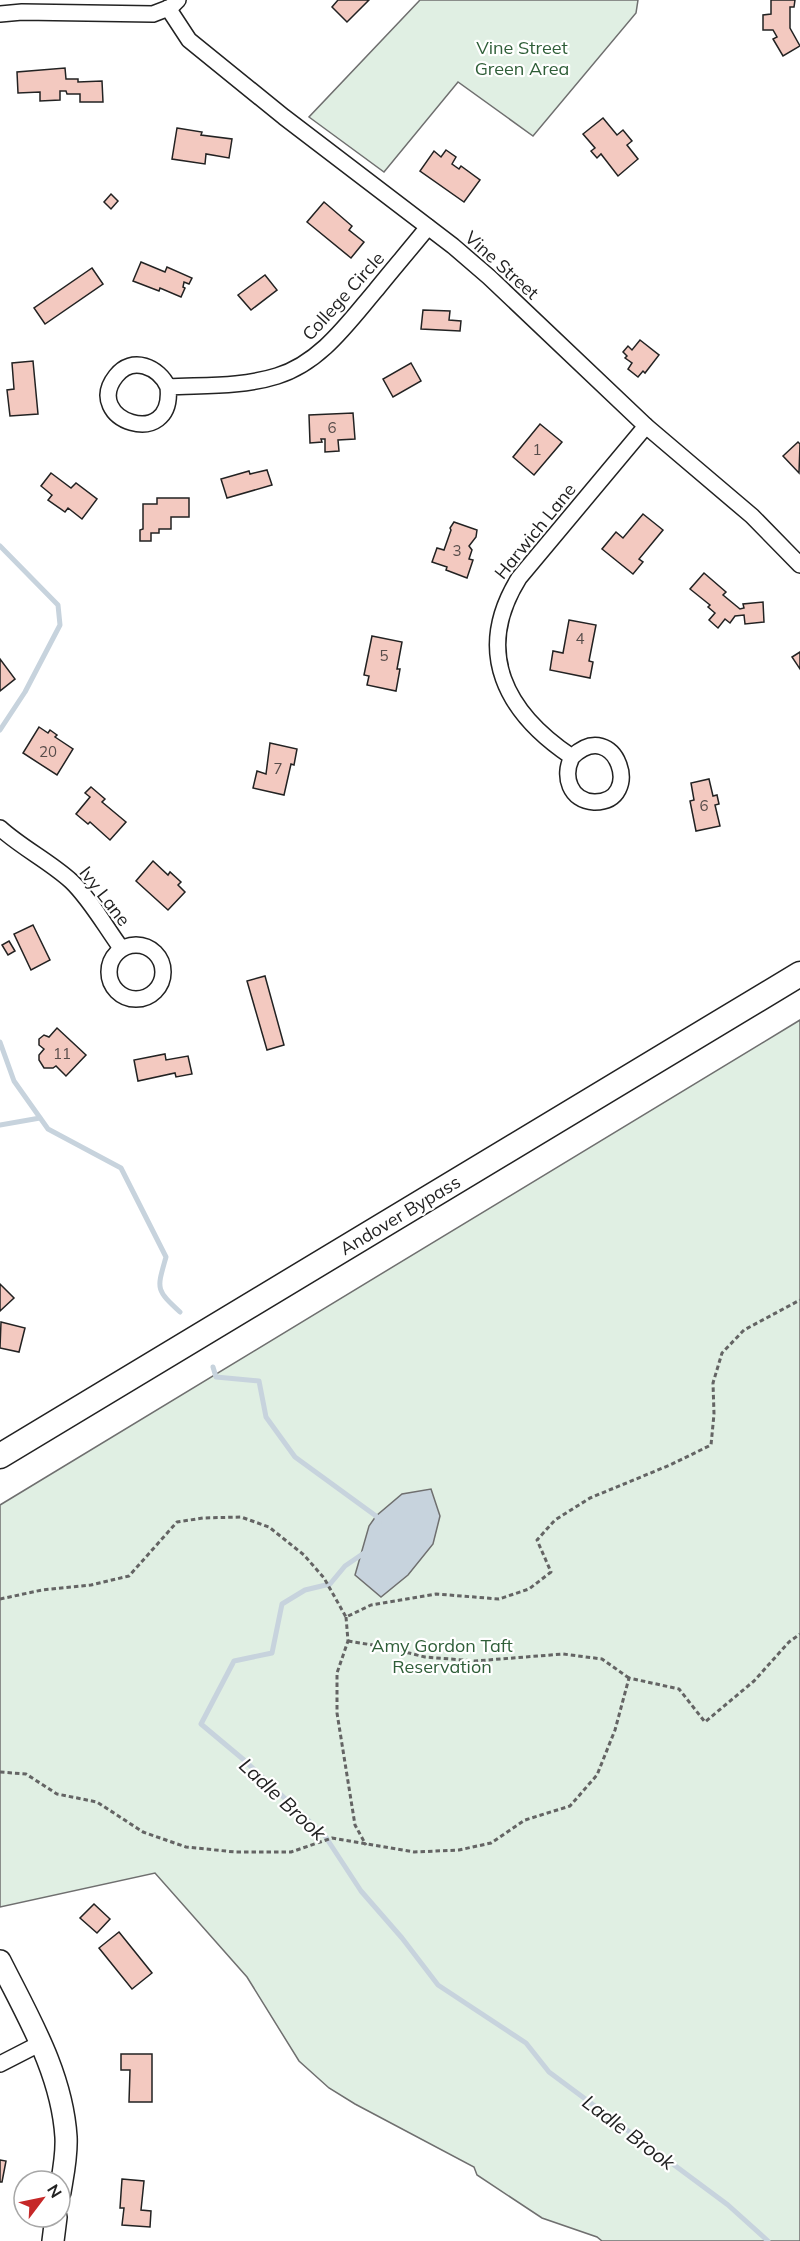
<svg xmlns="http://www.w3.org/2000/svg" width="800" height="2241" font-family="Mulish,sans-serif">
	<style>
		.green { fill: #e0efe3; stroke: #6f6f6f; stroke-width: 1.5 }
		.water { fill: #c7d3dd; stroke: #6f6f6f; stroke-width: 1.5 }
		.lines { fill: none; stroke-linecap: round; stroke-linejoin: round }
		.stream { stroke: #c7d3dd; stroke-width: 5 }
		.building { fill: #f3c9c0; stroke: #222; stroke-width: 1.5 }
		.street-casing { stroke: #222; stroke-width: 18 }
		.secondary-casing { stroke: #222; stroke-width: 24 }
		.primary-casing { stroke: #222; stroke-width: 27 }
		.path { stroke: #646464; stroke-width: 3; stroke-dasharray: 4.5 3; stroke-linecap: butt }
		.street { stroke: #fff; stroke-width: 15 }
		.secondary { stroke: #fff; stroke-width: 21 }
		.primary { stroke: #fff; stroke-width: 24 }
		.labels { text-anchor: middle; dominant-baseline: central; stroke-width: 4.5; stroke-linejoin: round; paint-order: stroke }
		.number-label { font-size: 15px; fill: #564c4a }
		.park-label { font-size: 18px; fill: #2f5e38; stroke: #fff }
		.street-label { font-size: 18px; fill: #222; stroke: #fff }
		.water-label { font-size: 20px; font-style: italic; fill: #222; stroke: #fff }
	</style>
	<rect width="100%" height="100%" fill="#fff"/>
	<g class="green">
		<polygon points="420,0 638,0 636,13 533,136 458,82 384,172 309,117"/>
		<polygon points="800,1020 800,2241 602,2241 597,2237 542,2218 477,2175 474,2167 355,2104 329,2088 299,2061 247,1977 155,1873 0,1907 0,1505"/>
	</g>
	<polygon class="water" points="431,1489 440,1516 433,1544 408,1575 381,1597 355,1575 369,1526 376,1516 402,1494"/>
	<g class="lines">
		<g class="stream">
			<polyline points="0,546 58,605 60,625 25,692 0,730"/>
			<path d="M0 1042 14 1081 48 1129 121 1168 166 1257C157 1289 155 1289 180 1312"/>
			<polyline points="0,1125 40,1118"/>
			<polyline points="213,1367 216,1377 259,1381 266,1417 295,1457 376,1516 379,1522"/>
			<polyline points="364,1553 345,1566 330,1584 305,1590 282,1604 272,1653 234,1661 201,1724 244,1760 325,1836 361,1891 402,1938 438,1985 526,2043 549,2072 728,2205 768,2241"/>
		</g>
	</g>
	<g class="building">
		<polygon points="338,0 369,0 347,22 332,7"/>
		<polygon points="771,0 795,0 794,7 790,7 790,28 800,46 783,56 773,39 777,37 773,30 763,30 763,15 771,14"/>
		<polygon points="65,68 66,79 78,79 78,82 102,81 103,102 80,102 80,94 67,94 66,91 60,91 60,100 40,101 40,92 18,93 17,72"/>
		<polygon points="603,118 617,135 623,130 632,141 627,145 638,159 618,176 601,154 597,158 591,151 595,148 583,134"/>
		<polygon points="177,128 202,132 201,135 232,139 229,158 206,154 205,164 172,159"/>
		<polygon points="446,150 456,157 452,164 459,169 461,166 480,180 464,202 420,171 434,151 441,157"/>
		<polygon points="111,194 118,201 111,209 104,202"/>
		<polygon points="324,202 352,226 349,230 364,242 351,258 307,222"/>
		<polygon points="141,262 165,272 167,267 192,278 189,284 184,282 183,287 185,288 181,297 160,288 159,291 133,281"/>
		<polygon points="92,268 103,284 45,324 34,308"/>
		<polygon points="265,275 277,290 251,310 238,295"/>
		<polygon points="423,310 450,311 449,320 461,321 460,331 421,329"/>
		<polygon points="640,340 659,355 645,373 643,371 638,377 628,369 632,363 625,358 627,356 623,352 628,346 632,350"/>
		<polygon points="33,361 38,414 10,416 7,390 14,389 12,363"/>
		<polygon points="411,363 421,381 393,397 383,379"/>
		<polygon points="353,413 355,439 338,440 339,451 325,452 325,439 321,439 322,442 310,443 309,415"/>
		<polygon points="540,424 562,442 534,475 513,457"/>
		<polygon points="798,442 800,444 799,473 783,456"/>
		<polygon points="267,470 272,485 227,498 221,479 249,471 250,474"/>
		<polygon points="51,473 71,488 76,483 97,499 82,519 68,508 65,512 48,500 52,495 41,486"/>
		<polygon points="157,498 189,498 189,517 171,517 171,529 159,529 159,533 151,533 151,541 140,541 140,530 143,529 143,504 157,504"/>
		<polygon points="643,514 663,530 639,559 643,562 633,574 602,549 616,532 623,538"/>
		<polygon points="454,522 477,530 476,537 469,546 472,550 469,559 473,560 467,578 446,570 447,567 432,562 437,548 444,550 451,530 450,528"/>
		<polygon points="704,573 726,592 723,595 740,609 744,608 743,604 763,602 764,622 745,624 744,615 735,616 730,623 725,619 718,628 709,620 715,613 708,607 710,605 690,589"/>
		<polygon points="569,620 596,625 589,661 593,662 590,678 550,670 553,651 563,653"/>
		<polygon points="372,636 402,642 397,669 400,669 396,691 367,685 369,676 364,675"/>
		<polygon points="800,652 800,669 792,657"/>
		<polygon points="0,659 15,679 0,691"/>
		<polygon points="39,727 48,733 50,730 57,735 55,737 73,749 57,775 23,753"/>
		<polygon points="270,743 297,749 294,765 291,764 284,795 253,788 257,771 266,774"/>
		<polygon points="709,779 713,796 717,795 719,804 715,805 720,826 696,831 690,801 694,800 691,783"/>
		<polygon points="91,787 105,799 102,802 126,822 110,840 90,822 88,824 76,814 90,797 85,793"/>
		<polygon points="153,861 168,875 170,872 181,882 178,885 185,892 168,910 136,881"/>
		<polygon points="33,925 50,960 31,970 14,934"/>
		<polygon points="9,941 15,951 8,955 2,945"/>
		<polygon points="265,976 284,1045 267,1050 247,981"/>
		<polygon points="57,1028 86,1055 66,1076 56,1066 53,1068 44,1068 39,1060 39,1055 44,1049 39,1045 39,1039 44,1035 49,1037"/>
		<polygon points="165,1054 166,1060 188,1056 192,1074 176,1077 175,1073 138,1081 134,1060"/>
		<polygon points="0,1284 14,1298 0,1311"/>
		<polygon points="1,1322 25,1328 19,1352 0,1348"/>
		<polygon points="94,1904 110,1919 97,1933 80,1918"/>
		<polygon points="119,1932 152,1973 132,1989 99,1948"/>
		<polygon points="121,2054 152,2054 152,2102 129,2102 130,2070 121,2070"/>
		<polygon points="0,2160 6,2161 2,2182 0,2182"/>
		<polygon points="122,2179 144,2181 141,2210 151,2211 150,2227 122,2225 124,2208 120,2208"/>
	</g>
	<g class="lines">
		<defs>
			<g id="street">
				<polyline points="168,8 189,40 284,117 453,246 489,277 646,426 752,516 800,565"/>
				<polyline points="0,14 22,12 153,14 171,7 178,0"/>
				<path d="M168 387C175 452 81 420 116 376 132 355 159 367 168 387 204 385 242 387 277 376 320 363 348 323 376 290 393 269 411 248 428 227"/>
				<path d="M572 757C562 776 570 801 594 802 645 803 616 715 572 757 506 713 473 652 519 578L646 426"/>
				<path d="M0 828C22 848 49 861 71 881 90 899 105 926 121 948"/>
				<circle cx="136" cy="972" r="27"/>
				<polyline points="0,2064 41,2043"/>
			</g>
			<g id="secondary">
				<path d="M0 1961C28 2017 62 2073 66 2137 67 2156 63 2174 60 2192"/>
				<polyline points="53,2241 56,2217"/>
			</g>
			<polyline id="primary" points="0,1456 800,974"/>
		</defs>
		<use href="#street" class="street-casing"/>
		<use href="#secondary" class="secondary-casing"/>
		<use href="#primary" class="primary-casing"/>
		<g class="path">
			<polyline points="0,1599 42,1590 91,1585 129,1576 177,1522 203,1518 241,1517 269,1527 304,1555 324,1578 346,1617 371,1605 436,1594 499,1599 529,1589 551,1572 537,1540 555,1520 590,1498 670,1465 711,1445 714,1414 713,1383 722,1353 744,1330 800,1300"/>
			<polyline points="346,1617 348,1641 337,1673 337,1713 355,1825 366,1845"/>
			<polyline points="348,1641 385,1647 425,1657 475,1661 563,1654 602,1659 629,1678"/>
			<polyline points="0,1772 26,1774 57,1794 97,1802 143,1832 186,1847 235,1852 291,1852 332,1838 414,1852 459,1850 491,1843 525,1820 570,1806 597,1775 615,1730 629,1678 679,1689 705,1722 754,1681 789,1642 800,1634"/>
		</g>
		<use href="#street" class="street"/>
		<use href="#secondary" class="secondary"/>
		<use href="#primary" class="primary"/>
	</g>
	<g class="labels">
		<g class="number-label">
			<text x="332" y="427">6</text>
			<text x="537" y="449">1</text>
			<text x="457" y="550">3</text>
			<text x="580" y="638">4</text>
			<text x="384" y="655">5</text>
			<text x="48" y="751">20</text>
			<text x="278" y="768">7</text>
			<text x="704" y="805">6</text>
			<text x="62" y="1053">11</text>
		</g>
		<g class="park-label">
			<text x="522" y="47">Vine Street<tspan x="522" dy="21">Green Area</tspan></text>
			<text x="442" y="1645">Amy Gordon Taft<tspan x="442" dy="21">Reservation</tspan></text>
		</g>
		<g class="street-label">
			<text transform="translate(502 265) rotate(42)">Vine Street</text>
			<text transform="translate(343 296) rotate(-48)">College Circle</text>
			<text transform="translate(535 531) rotate(-51)">Harwich Lane</text>
			<text transform="translate(105 896) rotate(52)">Ivy Lane</text>
			<text transform="translate(400 1215) rotate(-31)">Andover Bypass</text>
		</g>
		<g class="water-label">
			<text transform="translate(283 1799) rotate(43)">Ladle Brook</text>
			<text transform="translate(629 2132) rotate(37)">Ladle Brook</text>
		</g>
	</g>
	<g transform="translate(42 2199) rotate(58)"><circle r="28" fill="#ffffff" stroke="#a7a7a7" stroke-width="1.5"/>
	<path d="M0-4.5L10 22L0 15L-10 22Z" fill="#c62828"/>
	<text y="-9" font-size="16" font-weight="bold" text-anchor="middle" fill="#222222">N</text>
	</g>
</svg>
